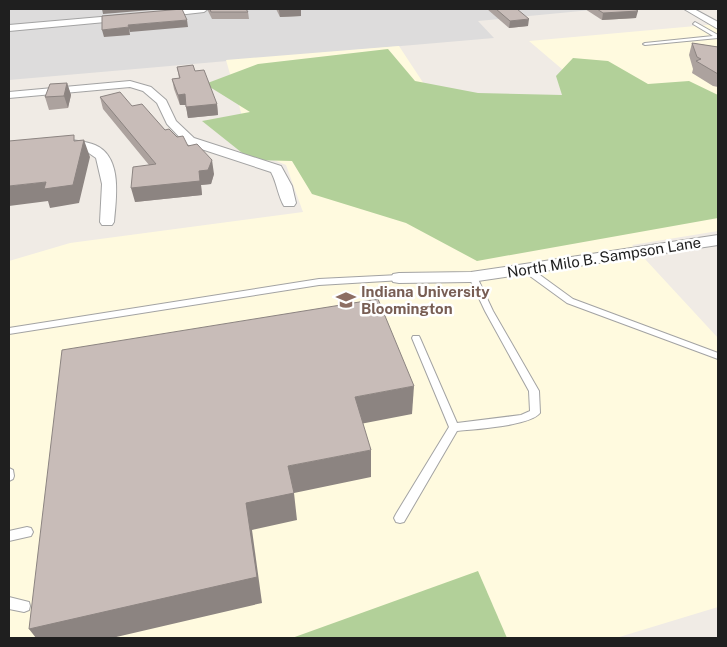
<svg xmlns="http://www.w3.org/2000/svg" width="727" height="647" font-family="'Public Sans',sans-serif">
	<style>
		.residential { fill: #dddcdc }
		.education { fill: #fffadf }
		.forest { fill: #b2d099 }
		.lines { fill: none; stroke-linecap: round; stroke-linejoin: round }
		.service-casing { stroke: #a3a3a3; stroke-width: 2 }
		.minor-casing { stroke: #a3a3a3; stroke-width: 2 }
		.service { fill: #fff; fill-rule: evenodd }
		.minor { fill: #fff; fill-rule: evenodd }
		.wall { fill: #aca29e }
		.shaded-wall { fill: #8c8481 }
		.building { fill: #c8bcb8; stroke: #8c8481 }
		.labels { text-anchor: middle; dominant-baseline: central; stroke-width: 5; stroke-linejoin: round; paint-order: stroke }
		.street-label { font-size: 15px; fill: #1f1f1f; stroke: #fff }
		.education-label { font-size: 15px; font-weight: bold; fill: #785e54; stroke: #fff; text-anchor: start }
	</style>
	<rect width="100%" height="100%" fill="#f0ebe5"/>
	<polygon class="residential" points="9,9 602,9 478,21 494,38 9,80"/>
	<polygon class="education" points="718,24 718,231 632,245 718,338 718,607 616,638 9,638 9,261 70,243 303,212 286,165 252,151 226,60 399,46 449,122 603,104 529,41"/>
	<g class="forest">
		<polygon points="388,49 415,81 478,93 562,95 556,76 573,58 608,61 648,84 689,81 718,95 718,218 477,261 406,223 312,194 292,161 251,160 202,121 250,112 205,84 258,64"/>
		<polygon points="478,571 507,638 292,638"/>
	</g>
	<g class="lines">
		<defs>
			<g id="service">
				<polygon points="695,22 718,35 718,38 645,45 643,44 645,43 713,36 693,24"/>
				<polygon points="523,267 529,267 573,299 718,353 718,359 567,303 523,271 522,269"/>
				<polygon points="399,275 403,278 402,280 319,285 9,334 9,328 319,279"/>
				<path d="M470 275H476L477 277 493 311 539 391 540 413C530 426 475 429 457 431L404 522 400 523 396 522 394 518 396 514 449 427 412 338 413 336H419L420 338 457 423 521 415 530 411 529 391 485 311 469 277Z"/>
				<polygon points="9,468 13,470 14,476 13,479 9,481"/>
				<polygon points="27,527 31,528 33,532 31,536 9,541 9,531"/>
				<polygon points="9,597 29,602 30,606 29,610 24,612 9,609"/>
			</g>
			<g id="minor">
				<polygon points="184,9 208,9 204,12 160,17 156,14"/>
				<polygon points="684,9 694,9 718,22 718,29"/>
				<polygon points="124,15 128,18 127,20 9,31 9,25"/>
				<path d="M130 81 151 87 166 100 176 121 194 138 281 166 292 186 296 203 294 206H284C278 196 277 183 271 172L186 144 167 124 157 103 143 91 130 87 9 98V92Z"/>
				<path d="M64 139C74 141 86 141 95 145 123 157 116 199 114 222L112 225H102L100 222 102 184 96 158 83 149 60 146 58 143Z"/>
				<polygon points="718,235 718,245 471,282 399,283 393,282 391,278 393,274 399,273 471,272"/>
			</g>
		</defs>
		<use href="#service" class="service-casing"/>
		<use href="#minor" class="minor-casing"/>
		<use href="#service" class="service"/>
		<use href="#minor" class="minor"/>
	</g>
	<g class="wall">
		<polygon points="208,9 246,9 248,12 249,19 212,19 208,11"/>
		<polygon points="276,9 301,9 301,16 280,17"/>
		<polygon points="487,9 517,9 528,26 509,28"/>
		<polygon points="585,9 635,9 636,18 602,20"/>
		<polygon points="692,43 718,47 718,87 713,86 692,73 693,69 689,55"/>
		<polygon points="177,67 195,71 217,104 218,115 188,118 186,105 180,105 174,89 172,79 179,78"/>
		<polygon points="67,83 71,95 68,108 49,110 45,97"/>
		<polygon points="100,97 132,106 188,146 214,174 211,184 201,185 202,195 135,202 149,165 103,109"/>
	</g>
	<g class="shaded-wall">
		<polygon points="102,9 163,9 103,14"/>
		<polygon points="301,9 301,16 280,17 279,10"/>
		<polygon points="638,11 636,18 602,20 603,13"/>
		<polygon points="529,19 528,26 509,28 510,21"/>
		<polygon points="187,20 188,27 130,32 128,25"/>
		<polygon points="129,27 130,35 104,37 102,30"/>
		<polygon points="67,83 71,95 68,108 64,96"/>
		<polygon points="185,94 187,105 180,105 178,95"/>
		<polygon points="217,104 218,115 188,118 186,107"/>
		<polygon points="84,140 90,157 79,203 50,208 48,201 9,206 9,186 46,182"/>
		<polygon points="212,160 214,174 211,184 201,185 202,195 135,202 131,188"/>
		<polygon points="414,386 412,414 355,425 355,397"/>
		<polygon points="371,450 371,477 294,493 297,520 252,530 262,603 112,638 36,638 29,629 246,503 288,466"/>
	</g>
	<g class="building">
		<polygon points="182,9 187,20 128,25 129,27 102,30 102,16"/>
		<polygon points="210,9 246,9 248,12 211,12"/>
		<polygon points="279,9 299,9 279,10"/>
		<polygon points="496,9 517,9 529,19 510,21"/>
		<polygon points="597,9 635,9 638,11 603,13"/>
		<polygon points="692,43 718,47 718,74 696,61 701,59 697,57"/>
		<polygon points="193,65 195,71 204,70 217,104 186,107 185,94 178,95 172,79 180,78 177,67"/>
		<polygon points="67,83 64,96 45,97 50,84"/>
		<polygon points="120,92 132,106 142,104 165,130 169,129 177,137 183,136 188,146 197,144 212,160 208,170 199,171 200,181 131,188 133,167 156,164 100,97"/>
		<polygon points="74,135 74,141 84,140 73,185 44,189 46,182 9,186 9,141"/>
		<polygon points="378,299 414,386 355,397 371,450 288,466 294,493 246,503 257,577 29,629 62,350"/>
	</g>
	<defs>
		<symbol id="university-bare" viewBox="-9 -9 18 18"><path d="M0-5L7-2L0 1L-7-2ZM-4 1L0 2.5L4 1V4Q0 6-4 4Z" fill="#8d6e63" stroke="#fff" stroke-width="2.5" paint-order="stroke"/></symbol>
	</defs>
	<g fill-rule="evenodd">
		<use href="#university-bare" x="332" y="286" width="28" height="28"/>
	</g>
	<g class="labels">
		<g class="street-label">
			<text transform="translate(604 257) rotate(-9)">North Milo B. Sampson Lane</text>
		</g>
		<g class="education-label">
			<text x="361" y="291">Indiana University<tspan x="361" dy="17">Bloomington</tspan></text>
		</g>
	</g>
	<rect width="727" height="647" fill="none" stroke="#1f1f1f" stroke-width="20"/>
</svg>
